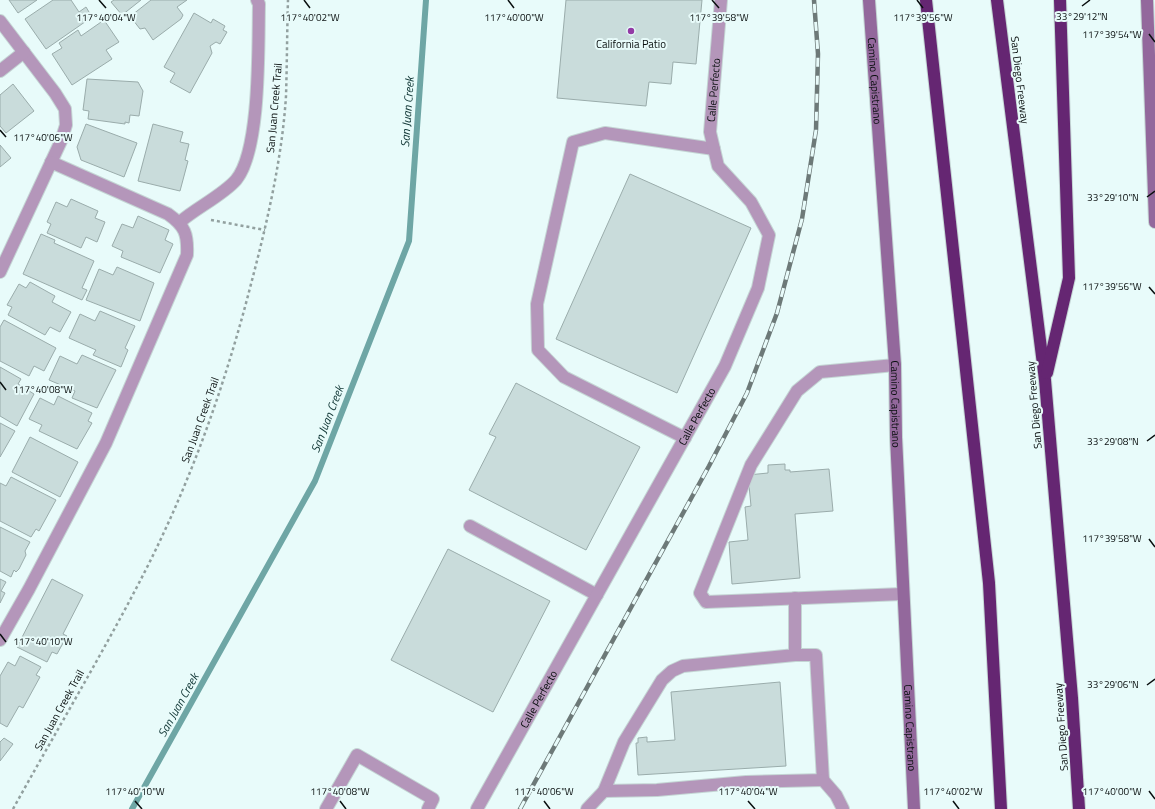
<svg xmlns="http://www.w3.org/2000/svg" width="1155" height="809" font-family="'Titillium Web',sans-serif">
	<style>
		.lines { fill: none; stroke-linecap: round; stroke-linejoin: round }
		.stream { stroke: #6ea6a5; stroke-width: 6 }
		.building { fill: #c9dcdb; stroke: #9aacab }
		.lane-casing { stroke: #c4d5d4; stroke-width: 14 }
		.street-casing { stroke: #c4d5d4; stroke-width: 14 }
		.secondary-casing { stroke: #c4d5d4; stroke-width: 14 }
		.highway-casing { stroke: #c4d5d4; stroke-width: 14 }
		.path { stroke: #92a09f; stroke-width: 2.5; stroke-dasharray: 3 3; stroke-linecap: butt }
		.lane { stroke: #b496ba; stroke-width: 12 }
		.street { stroke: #b496ba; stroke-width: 12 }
		.secondary { stroke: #93689c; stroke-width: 12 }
		.highway { stroke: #652672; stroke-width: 12 }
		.rail-casing { stroke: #6d7978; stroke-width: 4.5 }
		.rail { stroke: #e8fbfa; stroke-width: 3; stroke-dasharray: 9; stroke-linecap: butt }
		.ticks { fill: none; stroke: #090f0f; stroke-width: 1.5 }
		.poi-dot { fill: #933aa5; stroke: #e8fbfa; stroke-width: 1.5 }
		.labels { text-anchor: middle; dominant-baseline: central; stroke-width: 4; stroke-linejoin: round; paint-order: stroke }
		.poi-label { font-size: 11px; fill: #090f0f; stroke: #e8fbfa }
		.street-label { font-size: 11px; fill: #090f0f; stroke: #e8fbfa }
		.water-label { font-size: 12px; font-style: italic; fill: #0e3433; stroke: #e8fbfa }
		.ticks-label { font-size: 10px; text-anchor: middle; fill: #090f0f; stroke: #e8fbfa; stroke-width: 4; stroke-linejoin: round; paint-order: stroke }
	</style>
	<rect width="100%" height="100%" fill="#e8fbfa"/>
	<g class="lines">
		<polyline class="stream" points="132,809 315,481 409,241 426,0"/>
	</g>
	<g class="building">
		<polygon points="9,0 37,0 18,13"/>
		<polygon points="53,0 71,0 79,12 86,7 92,17 46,49 25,19"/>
		<polygon points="114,0 141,0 122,15 111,2"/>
		<polygon points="151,0 187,0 177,7 183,15 181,19 153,40 145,28 140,29 133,20 135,19 132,15"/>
		<polygon points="566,0 702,0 696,64 673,62 671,84 649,82 646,106 557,98"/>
		<polygon points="194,13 211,23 213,19 225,26 223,30 227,32 220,44 216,42 210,46 212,53 190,93 170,82 175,73 164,67"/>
		<polygon points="104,20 119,42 106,50 112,59 72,85 52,54 62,48 59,43 78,30 81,36"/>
		<polygon points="87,79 138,82 143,91 139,116 130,115 129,123 125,122 125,124 88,119 89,111 83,110"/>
		<polygon points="13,84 34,111 6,133 0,126 0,95"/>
		<polygon points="86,124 137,143 124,177 81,160 77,147"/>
		<polygon points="153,124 183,132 180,142 189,144 185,160 188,161 180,191 138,181"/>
		<polygon points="0,145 11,158 0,167"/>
		<polygon points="630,174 751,228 677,393 556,339"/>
		<polygon points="71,199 98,211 95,218 105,222 97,242 86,237 81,248 47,233 51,224 47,222 56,202 67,207"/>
		<polygon points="138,216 169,230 165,240 173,244 160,273 121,257 123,251 112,246 122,224 133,228"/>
		<polygon points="41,234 55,240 54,243 94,261 82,288 87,290 82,300 23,274"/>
		<polygon points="117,267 154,283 140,321 86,300 99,269 113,275"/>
		<polygon points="30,282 55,296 52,302 71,312 60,332 50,327 45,335 8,315 12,307 7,305 19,284 26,288"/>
		<polygon points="100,311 135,326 125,348 128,350 121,367 93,355 96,350 69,338 80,314 95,321"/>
		<polygon points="4,320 56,348 44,371 34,366 29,376 0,361 0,327"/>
		<polygon points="82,355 116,370 97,408 72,398 75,391 49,380 60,356 77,364"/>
		<polygon points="0,367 21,379 18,384 34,394 17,426 0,416"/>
		<polygon points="516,383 640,447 586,550 469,490 496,437 489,434"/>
		<polygon points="58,396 92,413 88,421 92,423 77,449 39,431 42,425 29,419 40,398 54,405"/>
		<polygon points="0,423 15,431 0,457"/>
		<polygon points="30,437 78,462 60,497 12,472"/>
		<polygon points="785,464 785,470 790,470 790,472 829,469 833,511 795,514 800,578 732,584 729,542 748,540 745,507 751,506 748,475 768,473 768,465"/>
		<polygon points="11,477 56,500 39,531 36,529 31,537 0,521 0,483 6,486"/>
		<polygon points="0,527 30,542 25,551 26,555 19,569 16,572 14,570 11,577 0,571"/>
		<polygon points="448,549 550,601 493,712 391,660"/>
		<polygon points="0,579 6,582 1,591 5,593 0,603"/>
		<polygon points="52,579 83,595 63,634 67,636 57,654 52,652 47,662 17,647"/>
		<polygon points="20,656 41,667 36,675 40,677 23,708 19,706 7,727 0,723 0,676 8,662 15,666"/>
		<polygon points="780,682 786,766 638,775 636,743 638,743 638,738 647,737 647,742 675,740 671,692"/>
		<polygon points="4,738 13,744 0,761 0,742"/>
	</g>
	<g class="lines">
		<defs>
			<g id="lane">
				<path d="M180 222C196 208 223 195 236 180 261 150 258 45 259 4L257 0"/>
				<polyline points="895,365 820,372 797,391 751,465 700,593 706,602 902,594"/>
				<polyline points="685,438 564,377 538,350 537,304 573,142 605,133 714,149"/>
				<polyline points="470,526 597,595"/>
				<polyline points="795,655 683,666 672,671 662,680 624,742 604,791 657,790 746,782 823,780 816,655 795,655 795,598"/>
				<polyline points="823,780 836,795 843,809"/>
				<polyline points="326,809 357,755 433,799 428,809"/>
				<path id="s1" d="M477 809 725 366 758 288 769 235 751 202 718 166 710 132 721 0"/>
				<polyline points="587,809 604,791"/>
			</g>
			<g id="street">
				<polyline points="0,21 55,93 65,109 66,125 61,141 0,272"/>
				<polyline points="0,71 24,52"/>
				<path d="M0 640 29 589 106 443 187 255C188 234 185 226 168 214L51 162"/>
			</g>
			<g id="secondary">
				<path id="s2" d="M869 0 895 365 896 437 914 809"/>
				<polyline points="1147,0 1155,222"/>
			</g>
			<g id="highway">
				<polyline points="926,0 989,583 1001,809"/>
				<polyline points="997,0 1045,380 1072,698 1079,809"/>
				<polyline points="1047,373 1069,278 1060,0"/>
			</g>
		</defs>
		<use href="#lane" class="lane-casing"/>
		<use href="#street" class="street-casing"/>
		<use href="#secondary" class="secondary-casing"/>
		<use href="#highway" class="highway-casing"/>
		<g class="path">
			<polyline points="211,220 265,230"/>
			<path d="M13 809C55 733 100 658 140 581 189 487 225 386 251 284 267 223 282 159 286 96 287 64 287 32 288 0"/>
		</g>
		<use href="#lane" class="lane"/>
		<use href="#street" class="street"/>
		<use href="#secondary" class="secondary"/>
		<use href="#highway" class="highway"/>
		<defs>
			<polyline id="rail" points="520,809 709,466 747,393 777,313 802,219 816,130 818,54 814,0"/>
		</defs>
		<use href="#rail" class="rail-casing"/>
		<use href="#rail" class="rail"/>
	</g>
	<path class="ticks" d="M99 0 106 8M304 0 310 8M508 0 514 8M712 0 719 8M917 0 923 8M1082 6 1090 0M1149 34 1155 42M0 130 6 137M1147 197 1155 191M1149 287 1155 294M0 382 6 390M1147 441 1155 435M1149 539 1155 547M0 634 6 642M1147 685 1155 679M1149 791 1155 799M135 801 142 809M340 801 346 809M544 801 550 809M748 801 755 809M953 801 959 809"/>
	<circle class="poi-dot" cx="631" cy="31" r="4"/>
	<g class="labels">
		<g class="poi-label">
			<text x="631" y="44">California Patio</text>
		</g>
		<g class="street-label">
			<text transform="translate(1020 80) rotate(83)">San Diego Freeway</text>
			<text stroke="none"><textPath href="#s2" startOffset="81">Camino Capistrano</textPath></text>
			<text stroke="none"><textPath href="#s1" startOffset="810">Calle Perfecto</textPath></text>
			<text transform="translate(274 108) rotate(-85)">San Juan Creek Trail</text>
			<text stroke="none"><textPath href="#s2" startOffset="405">Camino Capistrano</textPath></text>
			<text transform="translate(1034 405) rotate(-95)">San Diego Freeway</text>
			<text stroke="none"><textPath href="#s1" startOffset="450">Calle Perfecto</textPath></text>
			<text transform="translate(200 420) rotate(-70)">San Juan Creek Trail</text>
			<text stroke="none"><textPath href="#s1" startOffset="126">Calle Perfecto</textPath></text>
			<text transform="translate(59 710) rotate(-61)">San Juan Creek Trail</text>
			<text transform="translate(1061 727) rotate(-94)">San Diego Freeway</text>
			<text stroke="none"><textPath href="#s2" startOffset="729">Camino Capistrano</textPath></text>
		</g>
		<g class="water-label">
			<text transform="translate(407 112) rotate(-86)">San Juan Creek</text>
			<text transform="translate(327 419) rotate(-69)">San Juan Creek</text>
			<text transform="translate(178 705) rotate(-61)">San Juan Creek</text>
		</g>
	</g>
	<g class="ticks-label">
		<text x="1082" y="20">33°29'12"N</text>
		<text x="923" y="21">117°39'56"W</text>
		<text x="106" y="21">117°40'04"W</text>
		<text x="310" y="21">117°40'02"W</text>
		<text x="514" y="21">117°40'00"W</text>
		<text x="719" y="21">117°39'58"W</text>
		<text x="1112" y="38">117°39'54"W</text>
		<text x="43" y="141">117°40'06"W</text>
		<text x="1113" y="201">33°29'10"N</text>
		<text x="1112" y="290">117°39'56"W</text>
		<text x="43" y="393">117°40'08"W</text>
		<text x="1113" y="445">33°29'08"N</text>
		<text x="1112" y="542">117°39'58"W</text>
		<text x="43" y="645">117°40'10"W</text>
		<text x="1113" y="688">33°29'06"N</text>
		<text x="1112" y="795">117°40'00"W</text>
		<text x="135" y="795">117°40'10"W</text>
		<text x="340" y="795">117°40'08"W</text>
		<text x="544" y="795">117°40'06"W</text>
		<text x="748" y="795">117°40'04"W</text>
		<text x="953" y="795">117°40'02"W</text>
	</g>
</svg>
